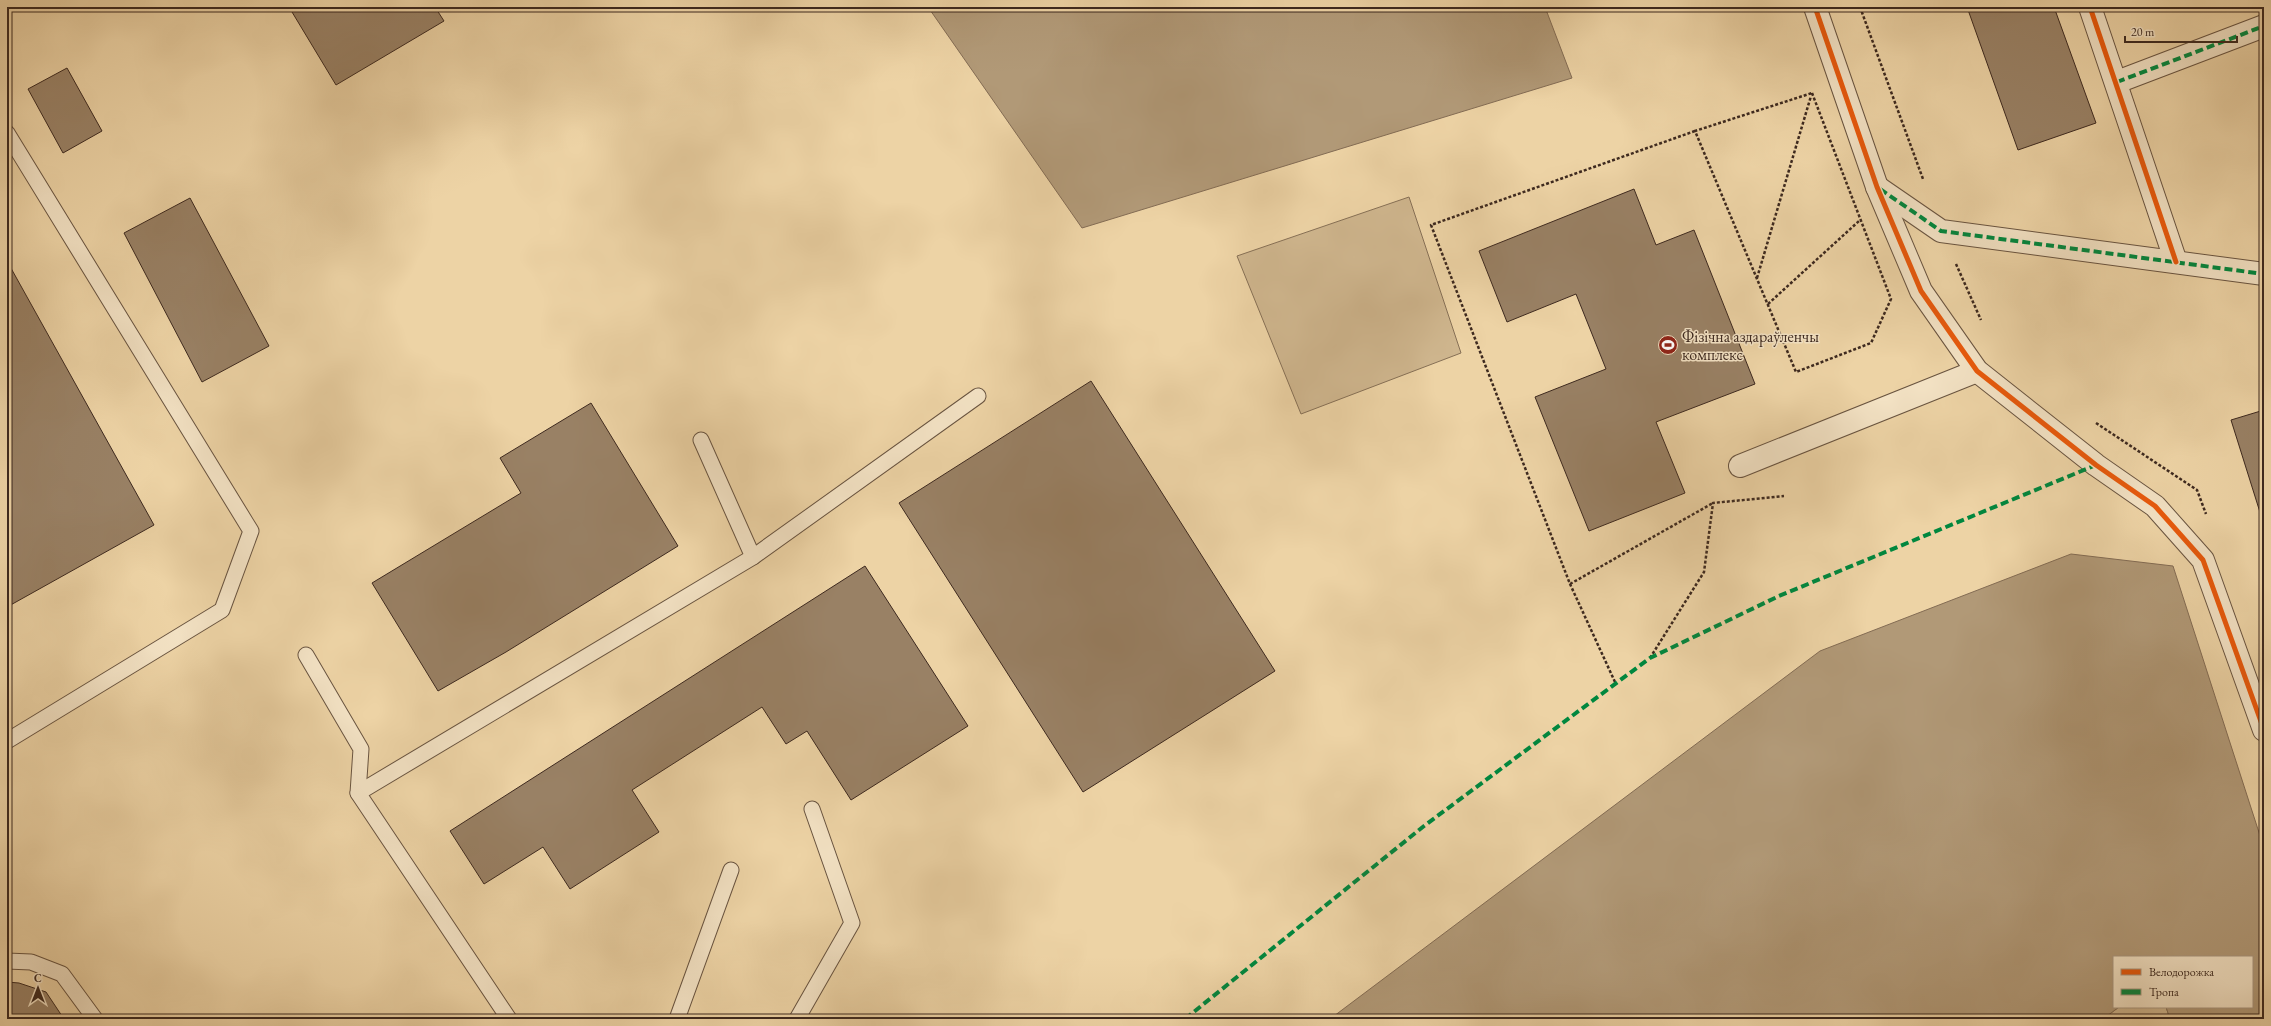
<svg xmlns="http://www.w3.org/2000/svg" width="2271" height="1026" font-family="'EB Garamond',serif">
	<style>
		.green { fill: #cfb68e; stroke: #867056 }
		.water { fill: #b19977; stroke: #836c54 }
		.building { fill: #998165; stroke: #3d291f }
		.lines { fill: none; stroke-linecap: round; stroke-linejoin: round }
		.lane-casing { stroke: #695440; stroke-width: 17 }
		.street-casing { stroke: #695440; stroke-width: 24 }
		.path { stroke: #3d291f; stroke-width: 2.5; stroke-dasharray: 3 2; stroke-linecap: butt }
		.lane { stroke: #f3e2c4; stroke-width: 15 }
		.street { stroke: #f3e2c4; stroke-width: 22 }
		.quiet { stroke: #00873e; stroke-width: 4; stroke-dasharray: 8 4; stroke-linecap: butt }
		.cycleway-casing { stroke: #f3e2c4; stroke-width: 8 }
		.cycleway { stroke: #e8590c; stroke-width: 5 }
		.labels { text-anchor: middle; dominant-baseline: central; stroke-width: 3; stroke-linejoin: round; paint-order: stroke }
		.poi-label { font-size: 16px; fill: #3d291f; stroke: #f3e2c4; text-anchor: start }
	</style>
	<rect width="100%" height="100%" fill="#edd3a5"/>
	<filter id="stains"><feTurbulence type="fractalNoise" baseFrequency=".005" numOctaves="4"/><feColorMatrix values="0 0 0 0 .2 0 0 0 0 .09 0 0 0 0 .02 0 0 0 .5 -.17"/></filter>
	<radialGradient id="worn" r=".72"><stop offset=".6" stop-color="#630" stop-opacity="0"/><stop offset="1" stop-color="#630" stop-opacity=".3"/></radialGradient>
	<g class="green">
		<polygon points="1409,197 1461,353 1301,414 1237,256"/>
		<polygon points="2119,1007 2166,1007 2170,1019 2103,1019"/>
	</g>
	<g class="water">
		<polygon points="928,7 1545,7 1572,78 1082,228"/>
		<polygon points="2071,554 2173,566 2264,848 2264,1019 2170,1019 2166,1007 2252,1007 2252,957 2114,957 2114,1007 2119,1007 2103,1019 1330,1019 1820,651"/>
	</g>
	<g class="building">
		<polygon points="289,7 435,7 444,21 336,85"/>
		<polygon points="1967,7 2054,7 2096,123 2018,150"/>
		<polygon points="67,68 102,131 63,153 28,89"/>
		<polygon points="1634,189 1656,245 1694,230 1755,384 1656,422 1685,493 1589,531 1535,397 1606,369 1576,294 1507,322 1479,251"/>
		<polygon points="190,198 269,346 202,382 124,233"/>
		<polygon points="7,261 154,525 7,607"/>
		<polygon points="1091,381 1275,671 1083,792 899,503"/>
		<polygon points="591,403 678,546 506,652 438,691 372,583 521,493 500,458"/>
		<polygon points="2264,410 2264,525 2231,420"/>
		<polygon points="865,566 968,726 851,800 807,731 786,744 762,707 632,790 659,832 570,889 543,847 484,884 450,831"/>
		<polygon points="7,982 19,983 46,992 64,1019 7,1019"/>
	</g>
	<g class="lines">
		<defs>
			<g id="lane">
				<polyline points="7,133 251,531 222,610 7,741"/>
				<polyline points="701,440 753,557"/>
				<polyline points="306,655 361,749 358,793 509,1019"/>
				<polyline points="358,793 753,557 978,396"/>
				<polyline points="7,961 31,962 62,974 95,1019"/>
				<polyline points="677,1019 731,870"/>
				<polyline points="797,1019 852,923 812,809"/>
			</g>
			<g id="street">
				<polyline points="1815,7 1877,187 1921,291 1977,371 2096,465 2155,506 2203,560 2264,730"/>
				<polyline points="2090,7 2176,262"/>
				<polyline points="2117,82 2264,26"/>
				<polyline points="1877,187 1941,231 2264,274"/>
				<polyline points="1740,466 1977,371"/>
			</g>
		</defs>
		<use href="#lane" class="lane-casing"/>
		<use href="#street" class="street-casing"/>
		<g class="path">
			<polyline points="1860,7 1923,179"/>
			<polygon points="1812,93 1891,299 1871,343 1796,372 1695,131"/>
			<polyline points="1956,264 1981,320"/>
			<polyline points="1757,278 1811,96"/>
			<polyline points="1768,304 1859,221"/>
			<polyline points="2096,423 2197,490 2206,514"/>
			<polyline points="1570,584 1713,503"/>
			<polyline points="1650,658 1704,572 1713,503 1784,496"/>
			<polyline points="1615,682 1570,584 1431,225 1695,131"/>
		</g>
		<use href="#lane" class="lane"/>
		<use href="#street" class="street"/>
		<g class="quiet">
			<polyline points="2117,82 2264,26"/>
			<polyline points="1880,189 1941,231 2264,274"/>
			<polyline points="1185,1019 1424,826 1650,658 1779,596 2096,465"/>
		</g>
		<defs>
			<g id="cycleway">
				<polyline points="1815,7 1877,187 1921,291 1977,371 2096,465 2155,506 2203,560 2264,730"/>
				<polyline points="2090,7 2176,262"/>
			</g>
		</defs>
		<use href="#cycleway" class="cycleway-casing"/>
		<use href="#cycleway" class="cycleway"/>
	</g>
	<defs>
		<symbol id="stadium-disc" viewBox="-11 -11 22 22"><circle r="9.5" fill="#8f2418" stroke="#f3e2c4"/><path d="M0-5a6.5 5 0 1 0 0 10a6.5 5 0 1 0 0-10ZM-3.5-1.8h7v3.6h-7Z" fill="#fff"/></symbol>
	</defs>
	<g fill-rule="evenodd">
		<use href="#stadium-disc" x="1657" y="334" width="22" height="22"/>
	</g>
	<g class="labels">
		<g class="poi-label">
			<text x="1682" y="336">Фізічна аздараўленчы<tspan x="1682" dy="18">комплекс</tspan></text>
		</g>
	</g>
	<rect width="2271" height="1026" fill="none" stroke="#edd3a5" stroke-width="24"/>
	<rect x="8" y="8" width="2255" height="1010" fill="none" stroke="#3d291f" stroke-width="2"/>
	<rect x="12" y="12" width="2247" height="1002" fill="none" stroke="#3d291f"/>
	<rect x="2113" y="956" width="140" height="52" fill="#f3e2c4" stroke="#aa9882"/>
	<rect x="2121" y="969" width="20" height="6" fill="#e8590c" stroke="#aa9882"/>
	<text x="2149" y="976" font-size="12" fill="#3d291f">Велодорожка</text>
	<rect x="2121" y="989" width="20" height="6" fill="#00873e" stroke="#aa9882"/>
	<text x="2149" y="996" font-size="12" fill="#3d291f">Тропа</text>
	<g transform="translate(38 988)" stroke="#f3e2c4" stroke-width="3" paint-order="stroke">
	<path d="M0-3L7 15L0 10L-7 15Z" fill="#3d291f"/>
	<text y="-6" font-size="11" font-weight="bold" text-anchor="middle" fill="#3d291f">С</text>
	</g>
	<path d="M2125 36v6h112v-6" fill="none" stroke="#3d291f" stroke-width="2"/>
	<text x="2131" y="36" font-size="12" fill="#3d291f" stroke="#f3e2c4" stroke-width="3" paint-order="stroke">20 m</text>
	<rect width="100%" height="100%" filter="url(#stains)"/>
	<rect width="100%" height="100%" fill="url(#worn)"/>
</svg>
